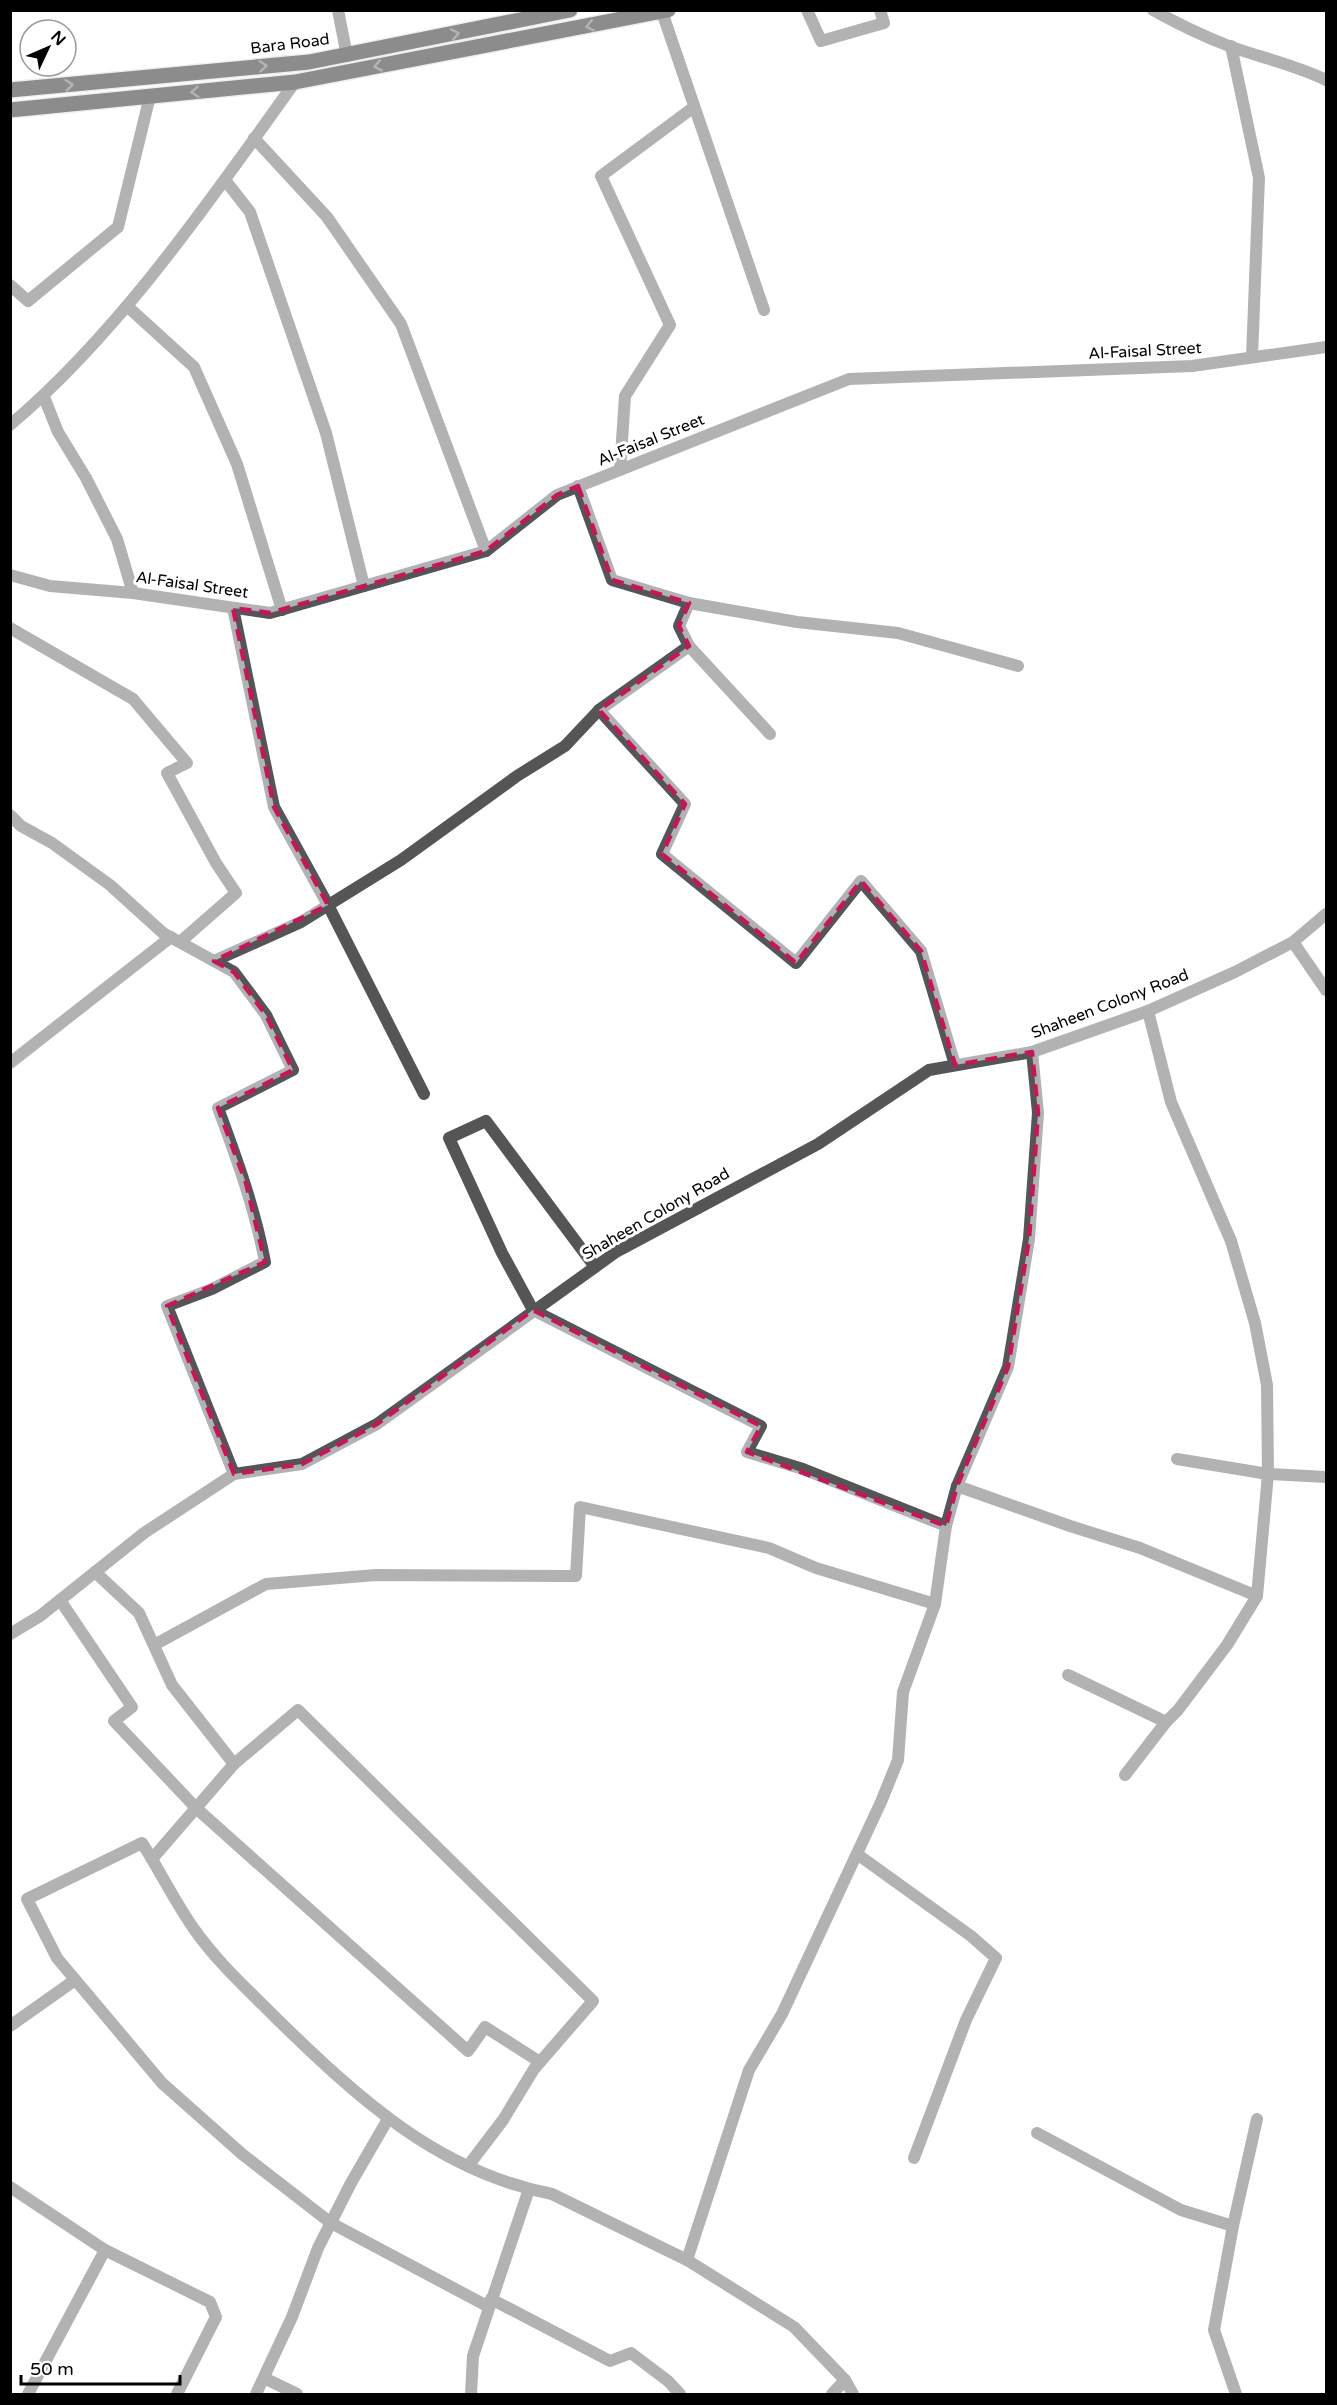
<svg xmlns="http://www.w3.org/2000/svg" width="1337" height="2405" font-family="'Varela Round',sans-serif">
	<style>
		.lines { fill: none; stroke-linecap: round; stroke-linejoin: round }
		.primary-casing { stroke: #dbdbdb; stroke-width: 18 }
		.lane { stroke: #555; stroke-width: 12 }
		.street { stroke: #555; stroke-width: 12 }
		.primary { stroke: #000; stroke-width: 15 }
		.oneway { stroke: #595959 }
		.marked { fill: none; stroke: #c2185b; stroke-width: 4.5; stroke-dasharray: 12 8; stroke-linejoin: round }
		.labels { text-anchor: middle; dominant-baseline: central; stroke-width: 6; stroke-linejoin: round; paint-order: stroke }
		.street-label { font-size: 16px; fill: #000; stroke: #fff }
	</style>
	<rect width="100%" height="100%" fill="#fff"/>
	<g class="lines">
		<defs>
			<g id="primary">
				<polyline points="10,90 309,62 570,10"/>
				<polyline points="10,110 295,82 668,10"/>
			</g>
		</defs>
		<use href="#primary" class="primary-casing"/>
		<polyline class="lane" points="807,10 821,41 884,23 880,10"/>
		<g class="street">
			<polyline points="338,10 347,56"/>
			<path d="M1153 10C1178 24 1203 36 1229 46 1262 58 1295 65 1326 80"/>
			<polyline points="662,12 764,310"/>
			<polyline points="1231,46 1259,178 1252,357"/>
			<polyline points="254,138 327,217 401,324 486,551"/>
			<polyline points="225,180 250,212 326,433 364,586"/>
			<polyline points="10,285 28,301 118,227 150,96"/>
			<polyline points="127,306 194,367 237,464 282,610"/>
			<polyline points="44,397 58,432 86,478 117,539 133,593"/>
			<path d="M10 425C120 332 211 199 295 82"/>
			<polyline points="620,470 625,396 670,325 601,176 694,107"/>
			<polyline points="578,486 612,580 689,603 797,622 898,633 1018,666"/>
			<polyline points="10,575 50,586 133,593 270,613 486,551 557,495 849,379 1192,366 1326,347"/>
			<polyline points="233,608 274,807 328,905 424,1094"/>
			<polyline points="10,628 133,699 187,763 167,773 216,863 236,893 180,942"/>
			<polyline points="689,646 770,734"/>
			<polyline points="599,710 689,646 679,626 689,603"/>
			<path d="M10 815 21 826 52 843 110 885 163 933 234 972 266 1015 293 1070 218 1108C237 1159 255 1209 265 1262L212 1289 167 1306 234 1474"/>
			<polyline points="1293,942 1326,990"/>
			<polyline points="214,961 301,922 401,860 517,776 565,746 599,710 685,804 662,854 796,963 861,881 921,951 955,1065"/>
			<polyline points="10,1063 171,937"/>
			<polyline points="595,1267 486,1121 449,1138 502,1253 533,1310 761,1426 747,1452 803,1469 946,1526"/>
			<polyline points="1177,1459 1268,1474 1326,1477"/>
			<polyline points="957,1486 1070,1526 1140,1548 1257,1596"/>
			<polyline points="95,1572 139,1613 172,1685 234,1764 298,1710 593,2001 534,2069 503,2120 468,2166"/>
			<polyline points="60,1600 132,1707 114,1721 196,1808 468,2051 485,2027 540,2062"/>
			<polyline points="10,1634 40,1616 144,1533 234,1474 302,1464 377,1424 616,1252 818,1144 929,1070 1032,1052 1148,1011 1235,972 1293,942 1326,914"/>
			<polyline points="154,1645 266,1584 376,1575 576,1576 580,1507 769,1548 816,1568 935,1604"/>
			<polyline points="1068,1675 1166,1722"/>
			<polyline points="1125,1775 1166,1722 1178,1710 1227,1645 1257,1596 1268,1474 1267,1385 1255,1323 1231,1241 1171,1102 1148,1011"/>
			<polyline points="857,1854 971,1936 996,1958 966,2020 914,2158"/>
			<polyline points="152,1859 234,1764"/>
			<polyline points="10,2026 75,1980"/>
			<polyline points="1037,2133 1181,2210 1233,2226"/>
			<polyline points="10,2187 105,2250 210,2302 216,2317 177,2394"/>
			<polyline points="687,2260 749,2070 782,2014 881,1802 898,1760 903,1692 935,1604 946,1526 957,1486 1008,1367 1029,1239 1038,1113 1032,1052"/>
			<polyline points="491,2299 610,2361 631,2353 668,2381 680,2394"/>
			<path d="M489 2307 331 2223 242 2154 162 2083 57 1958 27 1899 142 1843C160 1871 175 1902 194 1929 217 1962 249 1991 277 2019 358 2098 438 2172 552 2194L687 2260 794 2327 845 2380 853 2394"/>
			<polyline points="264,2378 297,2394"/>
			<polyline points="28,2394 105,2250"/>
			<polyline points="256,2394 292,2317 318,2248 351,2183 388,2119"/>
			<polyline points="471,2394 473,2356 529,2189"/>
			<polyline points="832,2394 845,2380"/>
			<polyline points="1236,2394 1214,2330 1233,2226 1257,2119"/>
		</g>
		<use href="#primary" class="primary"/>
	</g>
	<defs><path id="oneway-chevron" d="M-2-3.5L2.5 0L-2 3.5" fill="none" stroke-width="1.6" stroke-linecap="round" stroke-linejoin="round" transform="scale(1.5)"/></defs>
	<g class="oneway">
		<use href="#oneway-chevron" transform="translate(590 26) rotate(169)"/>
		<use href="#oneway-chevron" transform="translate(455 34) rotate(-11)"/>
		<use href="#oneway-chevron" transform="translate(263 66) rotate(-5)"/>
		<use href="#oneway-chevron" transform="translate(378 66) rotate(169)"/>
		<use href="#oneway-chevron" transform="translate(69 85) rotate(-6)"/>
		<use href="#oneway-chevron" transform="translate(195 92) rotate(175)"/>
	</g>
	<path d="M0 0H1337V2405H0ZM578 486 612 580 689 603 679 626 689 646 599 710 685 804 662 854 796 963 861 881 921 951 955 1065 1032 1052 1038 1113 1029 1239 1008 1367 957 1486 946 1526 747 1452 761 1426 533 1310 377 1424 302 1464 234 1474 167 1306 265 1262 246 1183 218 1108 293 1070 266 1015 234 972 214 961 328 905 274 807 233 608 270 613 486 551 557 495Z" fill="#fff" fill-opacity=".55" fill-rule="evenodd"/>
	<path class="marked" d="M578 486 612 580 689 603 679 626 689 646 599 710 685 804 662 854 796 963 861 881 921 951 955 1065 1032 1052 1038 1113 1029 1239 1008 1367 957 1486 946 1526 747 1452 761 1426 533 1310 377 1424 302 1464 234 1474 167 1306 265 1262 246 1183 218 1108 293 1070 266 1015 234 972 214 961 328 905 274 807 233 608 270 613 486 551 557 495Z"/>
	<g class="labels">
		<g class="street-label">
			<text transform="translate(290 44) rotate(-7)">Bara Road</text>
			<text transform="translate(1145 351) rotate(-3)">Al-Faisal Street</text>
			<text transform="translate(651 440) rotate(-22)">Al-Faisal Street</text>
			<text transform="translate(192 585) rotate(8)">Al-Faisal Street</text>
			<text transform="translate(1110 1004) rotate(-21)">Shaheen Colony Road</text>
			<text transform="translate(656 1214) rotate(-30)">Shaheen Colony Road</text>
		</g>
	</g>
	<rect width="1337" height="2405" fill="none" stroke="#000000" stroke-width="24"/>
	<g transform="translate(48 48) rotate(46)"><circle r="28" fill="#ffffff" stroke="#999999" stroke-width="1.5"/>
	<path d="M0-4.5L10 22L0 15L-10 22Z" fill="#000000"/>
	<text y="-9" font-size="16" font-weight="bold" text-anchor="middle" fill="#000000">N</text>
	</g>
	<path d="M21 2375v9h159v-9" fill="none" stroke="#000000" stroke-width="3"/>
	<text x="30" y="2375" font-size="18" fill="#000000" stroke="#ffffff" stroke-width="4.5" paint-order="stroke">50 m</text>
</svg>
